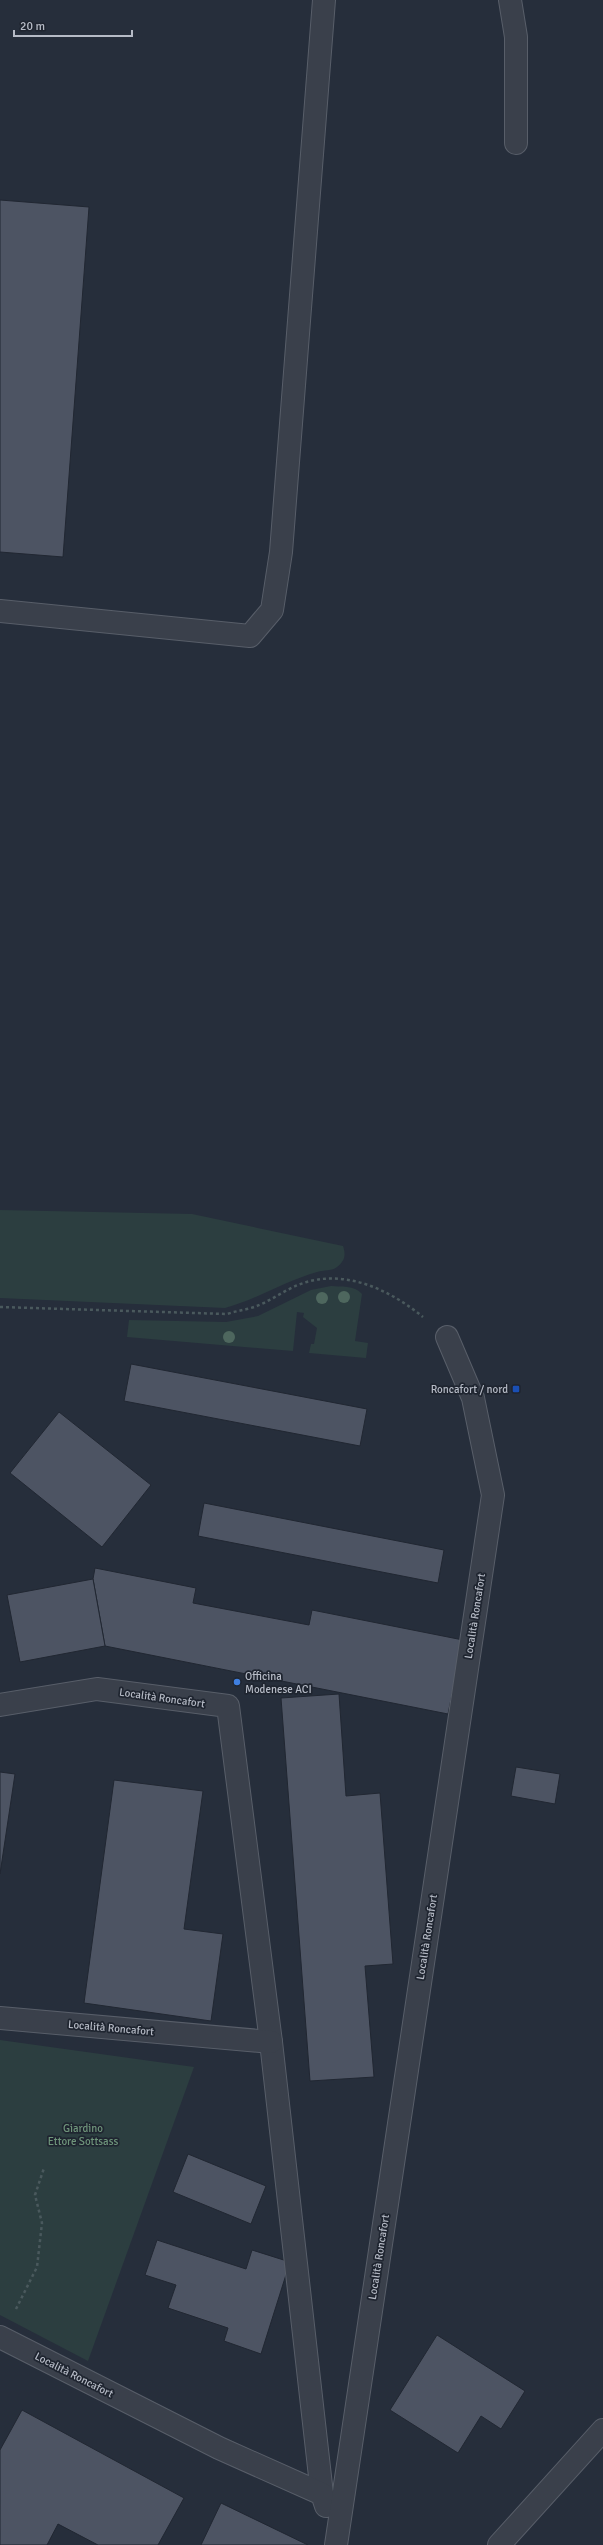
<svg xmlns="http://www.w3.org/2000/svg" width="603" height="2545" font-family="Signika,sans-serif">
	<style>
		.green { fill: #2c3e40 }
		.building { fill: #4d5463; stroke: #212732 }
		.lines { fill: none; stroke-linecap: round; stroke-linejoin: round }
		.minor-casing { stroke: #585e69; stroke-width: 24 }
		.path { stroke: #4a595d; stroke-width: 2.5; stroke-dasharray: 3 3; stroke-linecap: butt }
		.minor { stroke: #3a404b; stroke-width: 22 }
		.tree { fill: #4e675e }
		.transit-dot { fill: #1a4fb4; stroke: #1f2530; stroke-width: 1.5 }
		.shop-dot { fill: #3f7fe0; stroke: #1f2530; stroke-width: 1.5 }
		.labels { text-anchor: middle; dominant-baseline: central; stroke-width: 3.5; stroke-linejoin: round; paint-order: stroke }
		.poi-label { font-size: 11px; fill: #b6bbc6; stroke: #1f2530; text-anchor: end }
		.street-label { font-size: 11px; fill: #b6bbc6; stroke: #1f2530 }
		.park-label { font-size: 11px; fill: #6f957b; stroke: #1f2530 }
	</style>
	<rect width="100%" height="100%" fill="#262e3b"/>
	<g class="green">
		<path d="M0 1210 192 1214 343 1246C346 1255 345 1261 337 1267 333 1271 323 1270 317 1272 285 1281 258 1299 225 1308L0 1298Z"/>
		<path d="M331 1286C341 1287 354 1285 362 1294L355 1341 368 1343 366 1358 309 1353 311 1344H314L317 1328 303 1317 304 1313 297 1312 293 1351 127 1337 129 1320 226 1322 258 1316 311 1290Z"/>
		<polygon points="0,2040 194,2067 88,2361 0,2315"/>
	</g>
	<g class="building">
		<polygon points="0,200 89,207 63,557 0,552"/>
		<polygon points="131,1364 367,1409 360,1446 124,1401"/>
		<polygon points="59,1412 151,1485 102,1547 10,1473"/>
		<polygon points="204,1503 444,1550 438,1583 198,1536"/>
		<polygon points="95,1568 196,1588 193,1603 309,1625 312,1610 463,1640 448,1714 105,1646 93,1579"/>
		<polygon points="93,1579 105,1646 20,1662 7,1595"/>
		<polygon points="339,1694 346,1796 380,1793 393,1964 365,1966 374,2077 310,2081 281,1698"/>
		<polygon points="516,1767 560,1774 555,1804 511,1796"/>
		<polygon points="0,1772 15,1774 0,1874"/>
		<polygon points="114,1780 203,1791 184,1929 223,1934 211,2021 84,2003"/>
		<polygon points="188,2154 266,2186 251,2224 173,2192"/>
		<polygon points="157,2240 246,2269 252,2250 290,2262 261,2354 224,2341 228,2328 168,2308 176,2285 145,2275"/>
		<polygon points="437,2335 525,2391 501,2429 481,2416 458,2453 390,2410"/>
		<polygon points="22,2410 184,2498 158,2545 98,2545 58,2524 47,2545 0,2545 0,2450"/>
		<polygon points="221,2503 308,2545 201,2545"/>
	</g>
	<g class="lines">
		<defs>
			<g id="minor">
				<polyline points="510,0 516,37 516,143"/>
				<polyline points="0,611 250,636 272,610 281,552 324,0"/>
				<polyline points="0,1705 97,1689 228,1706 271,2042 322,2494"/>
				<polyline points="0,2018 271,2042"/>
				<polyline points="0,2337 219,2448 322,2494 326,2506"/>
				<polyline points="336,2545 493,1495 473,1398 447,1337"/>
				<polyline points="499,2545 603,2430"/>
			</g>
		</defs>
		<use href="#minor" class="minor-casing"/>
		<g class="path">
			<path d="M0 1307 227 1314C236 1311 245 1310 254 1307 269 1302 283 1291 298 1285 342 1267 389 1289 423 1317"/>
			<polyline points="16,2309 37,2267 42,2223 35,2195 44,2168"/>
		</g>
		<use href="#minor" class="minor"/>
	</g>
	<g class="tree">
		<circle cx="344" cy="1297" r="6"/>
		<circle cx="322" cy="1298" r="6"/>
		<circle cx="229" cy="1337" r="6"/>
	</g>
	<rect class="transit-dot" x="512" y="1385" width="8" height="8" rx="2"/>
	<circle class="shop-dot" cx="237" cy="1682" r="4"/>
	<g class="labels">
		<g class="poi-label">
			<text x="508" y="1389">Roncafort / nord</text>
			<text x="245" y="1676" text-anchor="start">Officina<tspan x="245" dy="13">Modenese ACI</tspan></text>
		</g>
		<g class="street-label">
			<text transform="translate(475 1616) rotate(-81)">Località Roncafort</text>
			<text transform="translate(162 1698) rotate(8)">Località Roncafort</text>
			<text transform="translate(427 1937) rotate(-81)">Località Roncafort</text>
			<text transform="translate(111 2028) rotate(5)">Località Roncafort</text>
			<text transform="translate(379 2257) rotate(-81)">Località Roncafort</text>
			<text transform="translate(74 2375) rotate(27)">Località Roncafort</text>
		</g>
		<g class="park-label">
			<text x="83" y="2128">Giardino<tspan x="83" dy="13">Ettore Sottsass</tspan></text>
		</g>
	</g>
	<path d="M14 30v6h118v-6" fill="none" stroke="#b6bbc6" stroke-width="2"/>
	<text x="20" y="30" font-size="12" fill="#b6bbc6" stroke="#1f2530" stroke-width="3" paint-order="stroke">20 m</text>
</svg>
